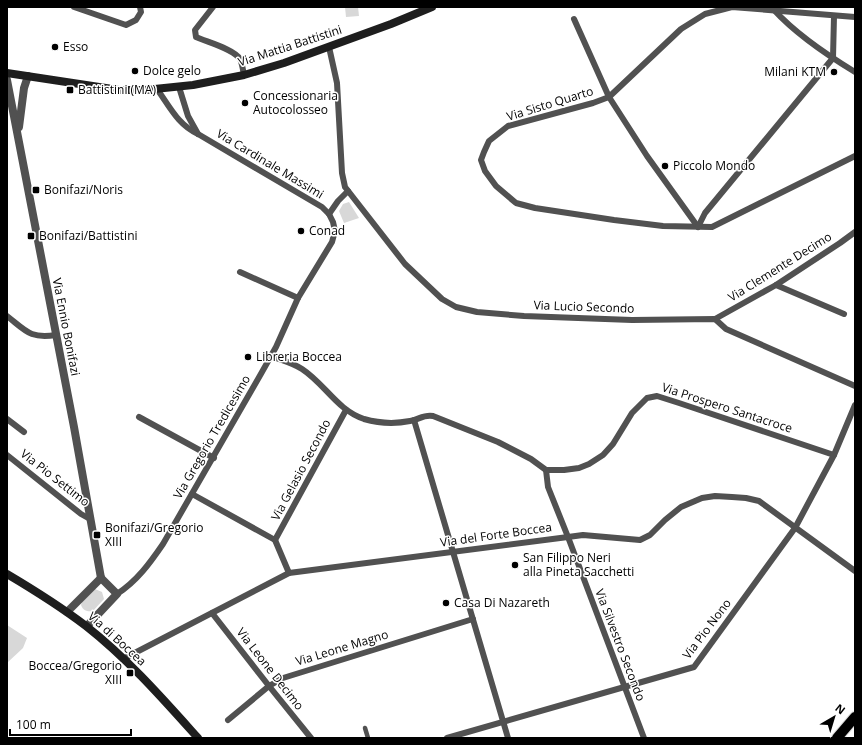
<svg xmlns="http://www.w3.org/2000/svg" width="862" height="745" viewBox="0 0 862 745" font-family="'Open Sans',sans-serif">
<rect width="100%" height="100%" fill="#fff"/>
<g fill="#d8d8d8">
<polygon points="345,7 358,7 359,16 346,17"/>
<polygon points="349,202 359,218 344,223 339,211 343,204"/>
<path d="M 95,589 L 102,592 L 104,599 L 93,611 C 88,612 83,611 81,605 L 82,602 Z"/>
<polygon points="7,625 27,638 23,648 7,663"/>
</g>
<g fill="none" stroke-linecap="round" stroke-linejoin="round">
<defs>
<polyline id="primary" points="837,738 855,717"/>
</defs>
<use href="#primary" stroke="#dbdbdb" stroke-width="12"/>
<polyline stroke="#515151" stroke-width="4.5" points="365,728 368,738"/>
<g stroke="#515151" stroke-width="6">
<polyline points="74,7 126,25 136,20 141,12 140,7"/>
<path d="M 213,7 L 195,30 L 196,37 C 207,42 234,49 240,59 C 242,63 243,70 244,75"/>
<path d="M 774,10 C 796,34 827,55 855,72"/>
<polyline points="855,17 732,7 705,14 681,29 609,97 593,103 508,126 489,141 484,152 481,160 485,171 496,186 516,203 535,208 614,220 663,226 712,227 855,156"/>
<polyline points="574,19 609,97 647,156 698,227"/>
<polyline points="329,47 337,83 342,173 345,187 405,264 442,299 456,307 477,312 524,316 632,320 715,319 726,329 855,386"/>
<polyline points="833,58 834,16"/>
<polyline points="179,87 188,116 198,134"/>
<polyline points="329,214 338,201 348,191"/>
<polyline points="698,227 705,213 833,58"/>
<polyline points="240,272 298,298"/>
<polyline points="776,285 844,314"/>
<path d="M 7,316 C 26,331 30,339 56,335"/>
<polyline points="715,319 776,285 840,243 855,232"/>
<path d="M 271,356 C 281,360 293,363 302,369 C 325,384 337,410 364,419 C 378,423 395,424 410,421 C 418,420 424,414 433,416 L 498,442 L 531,459 L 546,470 L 564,470 L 579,468 L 589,464 L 603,455 L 613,444 L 632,413 L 647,398 L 657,396 L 679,403 L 834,455"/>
<polyline points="139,417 214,458"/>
<polyline points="7,419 24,432"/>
<polyline points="414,420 508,738"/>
<polyline points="7,455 81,514 90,519"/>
<polyline points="546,470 548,487 568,537 644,738"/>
<polyline points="192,494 275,540 289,573"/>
<polyline points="275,540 346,410"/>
<path d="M 117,594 C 137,581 150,563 163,544 L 262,372 L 276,347 L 298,298 L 332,242 L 335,231 L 333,222 L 329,214 L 322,207 L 198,134 C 178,125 170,107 157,89"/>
<polyline points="212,613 269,686 311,738"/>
<polyline points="123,659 289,573 568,537 583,535 640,540 650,535 665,520 681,507 702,498 715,496 732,497 746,498 759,501 855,571"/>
<polyline points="228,720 269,686 283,678 473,619"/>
<polyline points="447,738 694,667 795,528 834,455 855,405"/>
</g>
<g stroke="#515151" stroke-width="8">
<polyline points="7,80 74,427 101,578"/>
<polyline points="19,127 24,88 28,76"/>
<polyline points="67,612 101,578"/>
<polyline points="87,626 117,594 101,578"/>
</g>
<g stroke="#1e1e1e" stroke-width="8">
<polyline points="7,73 119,90 145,90 193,85 244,75 284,63 391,24 432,7"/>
<path d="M 7,574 C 34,590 61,607 86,626 C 128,659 163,699 198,738"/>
</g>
<use href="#primary" stroke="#000" stroke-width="10"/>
</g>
<g fill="#000" stroke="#fff" stroke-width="1.5">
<circle cx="55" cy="47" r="4"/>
<circle cx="135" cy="71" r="4"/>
<circle cx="834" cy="72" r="4"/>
<rect x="66" y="86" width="8" height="8" rx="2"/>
<circle cx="245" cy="103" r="4"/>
<circle cx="665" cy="166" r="4"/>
<rect x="32" y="186" width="8" height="8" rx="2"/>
<circle cx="301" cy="231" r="4"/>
<rect x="27" y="232" width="8" height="8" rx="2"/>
<circle cx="248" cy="357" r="4"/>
<rect x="93" y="531" width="8" height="8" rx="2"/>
<circle cx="515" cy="565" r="4"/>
<circle cx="446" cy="603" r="4"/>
<rect x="126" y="669" width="8" height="8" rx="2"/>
</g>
<g text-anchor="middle" stroke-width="3" stroke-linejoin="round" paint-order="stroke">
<g font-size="12" fill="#000" stroke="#fff">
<text transform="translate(290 46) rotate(-18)" y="4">Via Mattia Battistini</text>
<text transform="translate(550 104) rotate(-17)" y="4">Via Sisto Quarto</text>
<text transform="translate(270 164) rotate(31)" y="4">Via Cardinale Massimi</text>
<text transform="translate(780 267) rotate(-32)" y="4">Via Clemente Decimo</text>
<text transform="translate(584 307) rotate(2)" y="4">Via Lucio Secondo</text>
<text transform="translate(66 327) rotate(79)" y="4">Via Ennio Bonifazi</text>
<text transform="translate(727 408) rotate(18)" y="4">Via Prospero Santacroce</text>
<text transform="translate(212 437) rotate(-60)" y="4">Via Gregorio Tredicesimo</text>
<text transform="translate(301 470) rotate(-62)" y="4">Via Gelasio Secondo</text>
<text transform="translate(55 478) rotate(38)" y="4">Via Pio Settimo</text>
<text transform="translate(496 535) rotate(-8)" y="4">Via del Forte Boccea</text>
<text transform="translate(707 629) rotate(-53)" y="4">Via Pio Nono</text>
<text transform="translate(117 639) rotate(42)" y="4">Via di Boccea</text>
<text transform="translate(620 645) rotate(69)" y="4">Via Silvestro Secondo</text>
<text transform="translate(342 648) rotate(-17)" y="4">Via Leone Magno</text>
<text transform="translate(270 669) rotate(52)" y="4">Via Leone Decimo</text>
</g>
<g font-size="12" fill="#000" stroke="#fff" text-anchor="start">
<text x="63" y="51">Esso</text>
<text x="143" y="75">Dolce gelo</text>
<text x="826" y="76" text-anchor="end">Milani KTM</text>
<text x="78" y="94">Battistini (MA)</text>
<text x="253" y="100">Concessionaria<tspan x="253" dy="14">Autocolosseo</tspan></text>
<text x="673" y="170">Piccolo Mondo</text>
<text x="44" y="194">Bonifazi/Noris</text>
<text x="309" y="235">Conad</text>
<text x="39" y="240">Bonifazi/Battistini</text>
<text x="256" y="361">Libreria Boccea</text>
<text x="105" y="532">Bonifazi/Gregorio<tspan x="105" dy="14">XIII</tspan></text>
<text x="523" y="562">San Filippo Neri<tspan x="523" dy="14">alla Pineta Sacchetti</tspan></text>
<text x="454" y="607">Casa Di Nazareth</text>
<text x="122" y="670" text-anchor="end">Boccea/Gregorio<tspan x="122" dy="14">XIII</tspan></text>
</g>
</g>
<rect width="862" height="745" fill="none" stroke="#000000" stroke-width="16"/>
<g transform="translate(834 717) rotate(38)" stroke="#ffffff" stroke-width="3" paint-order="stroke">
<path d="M0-3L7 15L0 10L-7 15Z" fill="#000000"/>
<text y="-6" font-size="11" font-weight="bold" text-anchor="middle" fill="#000000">N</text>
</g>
<path d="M10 729v6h121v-6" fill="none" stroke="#000000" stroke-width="2"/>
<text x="16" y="729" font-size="12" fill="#000000" stroke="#ffffff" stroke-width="3" paint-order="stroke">100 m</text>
</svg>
